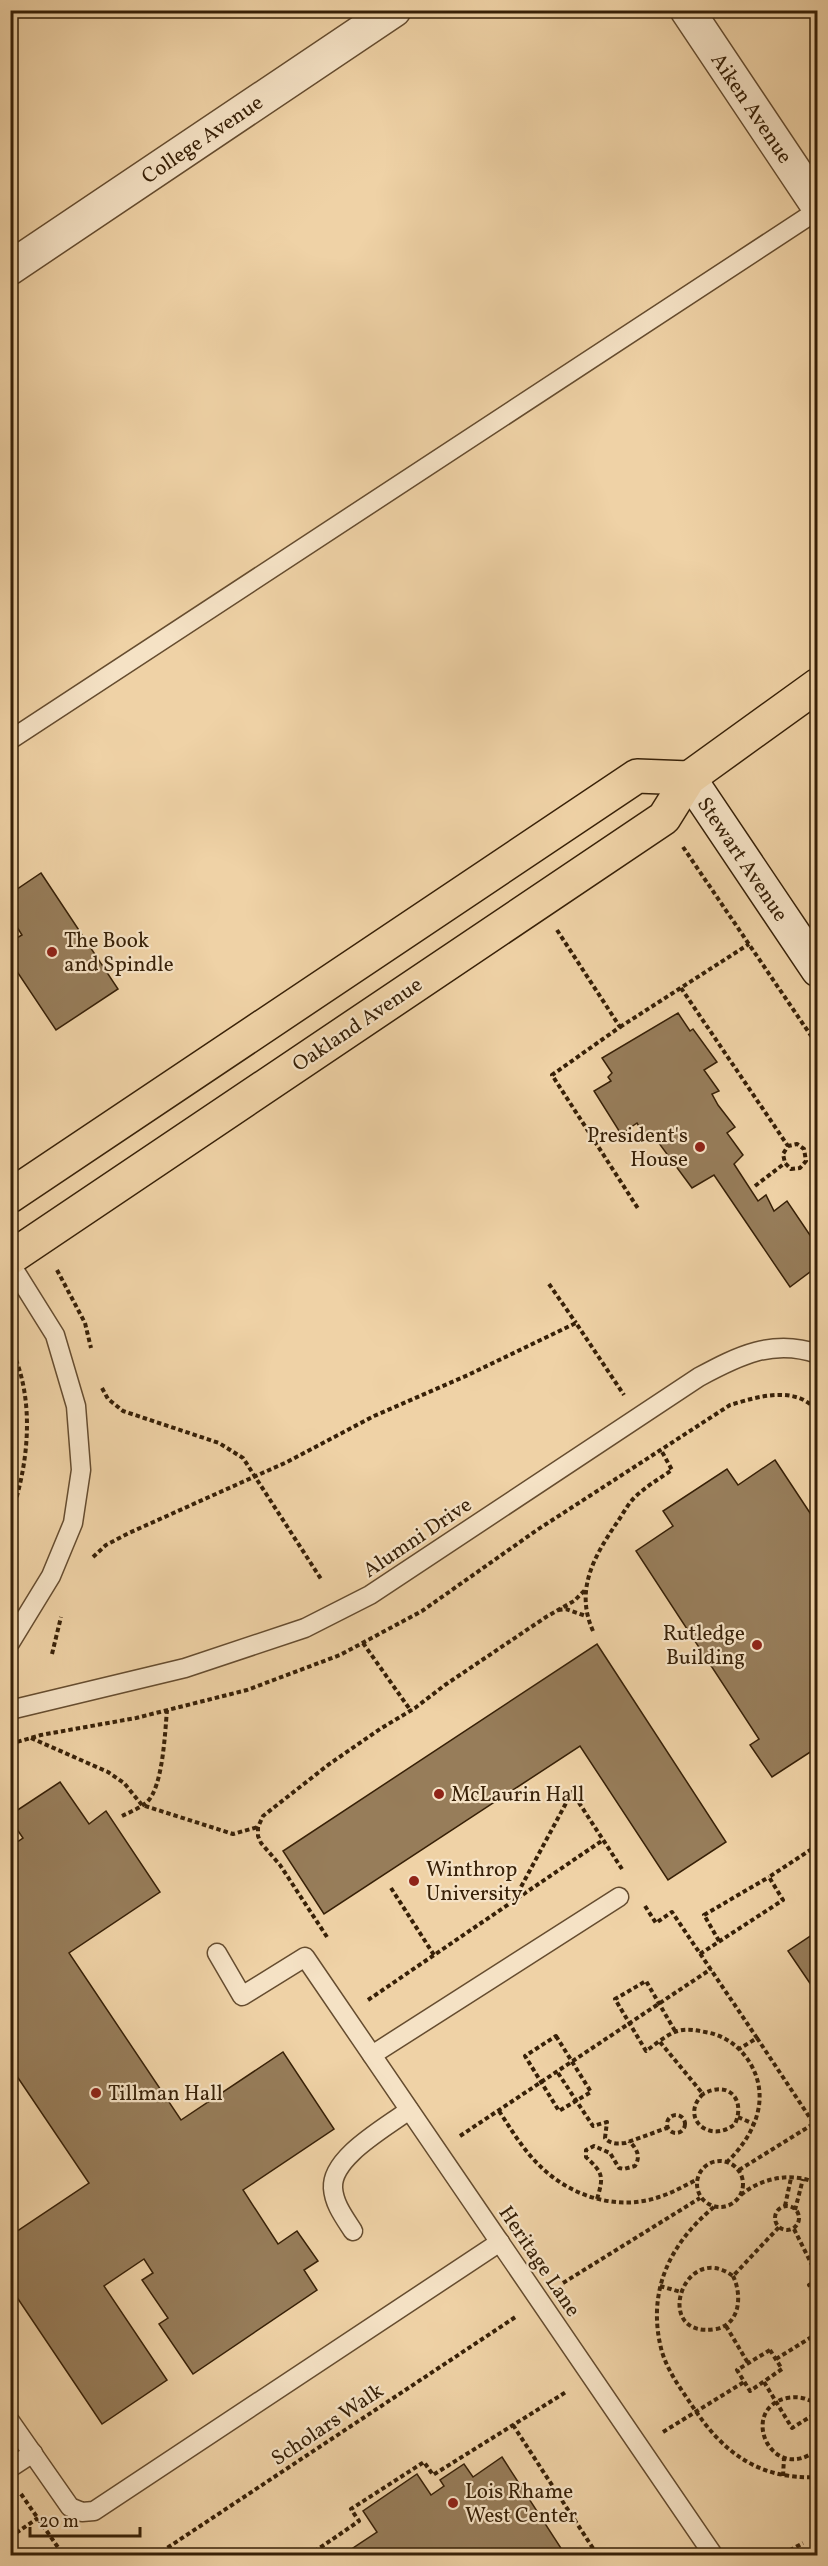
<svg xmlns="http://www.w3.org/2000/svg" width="828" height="2566" viewBox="0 0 828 2566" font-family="Vollkorn,serif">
<rect width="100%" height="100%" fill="#efd2a6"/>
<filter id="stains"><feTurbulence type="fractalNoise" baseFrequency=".00333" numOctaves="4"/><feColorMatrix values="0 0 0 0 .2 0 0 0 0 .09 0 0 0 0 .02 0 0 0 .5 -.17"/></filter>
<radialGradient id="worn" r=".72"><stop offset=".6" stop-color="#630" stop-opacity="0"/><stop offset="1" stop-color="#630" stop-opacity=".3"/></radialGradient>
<g fill="#977d5a" stroke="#372007" stroke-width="1.5">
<polygon points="41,873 118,989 56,1030 10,961 10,955 13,953 10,950 10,942 22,935 10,916 10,894"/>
<polygon points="678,1013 690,1031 693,1029 717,1062 704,1070 719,1091 712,1094 718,1105 735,1127 727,1133 743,1155 734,1164 758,1201 766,1195 774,1211 787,1201 818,1247 818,1266 790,1287 714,1175 692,1188 653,1135 647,1140 637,1123 621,1134 594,1091 611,1081 608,1077 612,1073 602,1058"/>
<polygon points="775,1460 818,1525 818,1747 772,1777 750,1745 759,1739 636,1551 673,1526 663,1511 727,1469 738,1485"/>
<polygon points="597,1644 726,1842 668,1880 580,1746 324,1914 283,1851"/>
<polygon points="60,1782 89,1824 106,1811 160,1892 69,1953 181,2120 283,2052 334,2129 243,2190 278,2244 297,2231 318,2261 304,2270 317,2290 193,2374 159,2324 168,2318 142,2280 153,2273 144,2259 104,2286 167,2380 102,2424 10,2287 10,2236 89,2183 10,2066 10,1847 23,1838 10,1819 10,1815"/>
<polygon points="818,1931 818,1995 788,1951"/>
<polygon points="502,2457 566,2556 341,2556 377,2532 363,2511 417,2474 431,2495 444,2486 440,2480 464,2464 473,2477"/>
</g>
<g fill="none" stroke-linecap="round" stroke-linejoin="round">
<defs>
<g id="lane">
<polyline points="10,740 818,210"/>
<polyline points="10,1263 55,1335 76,1406 81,1470 73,1523 51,1576 10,1643"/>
<path d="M 10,1710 L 185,1668 L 305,1628 L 370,1595 L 699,1377 C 738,1356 773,1338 818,1354"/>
<polyline points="217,1953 242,1996 305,1957 714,2556"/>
<polyline points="372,2055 619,1897"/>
<path d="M 353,2231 C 344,2217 334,2204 333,2188 C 331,2157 387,2127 409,2110"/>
<polyline points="10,2421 70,2507 82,2512 94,2511 500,2242"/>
<polyline points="10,2468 33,2453"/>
</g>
<g id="street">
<polyline points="687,10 818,206"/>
<polyline points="10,268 394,10"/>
</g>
<polyline id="secondary" points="689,778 818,970"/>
<g id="primary">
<polyline points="10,1196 637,776 689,778"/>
<polyline points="10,1258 664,818 689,778 818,685"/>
</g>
</defs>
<use href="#lane" stroke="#654c2f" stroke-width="21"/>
<use href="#street" stroke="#654c2f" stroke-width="36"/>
<use href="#secondary" stroke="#372007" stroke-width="36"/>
<use href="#primary" stroke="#372007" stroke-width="36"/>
<g stroke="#372007" stroke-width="4" stroke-dasharray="4.5 3" stroke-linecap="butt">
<polyline points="683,847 818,1046"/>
<polyline points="557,930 620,1027 552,1075 639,1210"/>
<polyline points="681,988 788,1146 783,1154 785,1163 791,1169 800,1168 806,1161 804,1149 797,1144 788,1146"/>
<polyline points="620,1027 749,944"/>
<polyline points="755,1186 785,1163"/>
<polyline points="57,1270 85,1323 91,1348"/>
<polyline points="549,1284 576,1323"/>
<path d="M 10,1346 C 36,1398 29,1465 10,1518"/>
<polyline points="102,1388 108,1399 123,1411 219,1443 243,1458 321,1579"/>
<polyline points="93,1557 106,1545 129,1533 287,1462 374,1416 468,1375 576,1323 624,1395"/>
<polyline points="558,1610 566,1609 586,1616"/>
<path d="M 593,1631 C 575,1591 593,1558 616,1524 C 622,1516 627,1505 634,1498 C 645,1487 659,1479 672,1470 L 661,1450"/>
<polyline points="363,1643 411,1711"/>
<polyline points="52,1654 61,1617"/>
<polyline points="31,1738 108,1772 124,1783 142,1805 233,1834 258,1827"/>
<path d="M 10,1744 L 41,1735 L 136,1718 L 247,1690 L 340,1655 L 422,1611 L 537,1530 L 730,1405 C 750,1399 775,1391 796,1397 C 804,1399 811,1405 818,1409"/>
<path d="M 122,1816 C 130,1812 140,1808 147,1802 C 163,1787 165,1732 167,1710"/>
<polyline points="391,1888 434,1955"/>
<polyline points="514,1900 572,1792 622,1869"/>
<polyline points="645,1906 656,1923 672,1912 757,2038 739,2049"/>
<polyline points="327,1937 280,1865 261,1843 258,1836 258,1827 263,1816 328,1765 380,1729 415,1708 445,1685 546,1617 574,1601 585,1590"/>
<polyline points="719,1941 704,1915 769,1877"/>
<polyline points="700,1954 783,1900 769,1877 818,1845"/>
<polyline points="368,2000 603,1840"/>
<path d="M 675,2031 L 646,1981 L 615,1999 L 646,2051 C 656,2044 667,2034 678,2031 C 689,2028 699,2031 710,2033 C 727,2037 741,2048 750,2063 C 771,2098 755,2135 727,2162"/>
<polygon points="556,2036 591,2092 559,2111 525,2056"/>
<polyline points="757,2038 818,2130"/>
<path d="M 660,2042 L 703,2094 C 679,2117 709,2145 735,2124 C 746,2099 728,2080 703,2094"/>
<path d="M 558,2073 L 593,2126 L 607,2122 L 605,2138 C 610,2144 617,2144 625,2143 L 667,2128"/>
<path d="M 499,2111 C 511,2129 522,2148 537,2163 C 567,2195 616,2212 659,2197 C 672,2193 684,2186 696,2180"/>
<circle cx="676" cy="2124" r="9"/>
<polyline points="738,2117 754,2124"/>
<polyline points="460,2136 711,1969"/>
<circle cx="720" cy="2184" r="23"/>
<polyline points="739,2170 818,2121"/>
<path d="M 741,2195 C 761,2178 793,2171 818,2184"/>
<path d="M 597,2199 C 604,2176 603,2173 586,2157 L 586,2150 L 594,2146 L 610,2153 L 619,2168 L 624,2169 L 635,2166 C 641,2156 637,2149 629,2141"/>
<circle cx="787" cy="2218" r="12"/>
<polyline points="785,2206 791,2178"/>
<path d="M 714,2207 C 669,2244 646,2293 662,2352 C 668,2371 680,2388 691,2404 C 722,2452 758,2480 818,2477"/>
<polyline points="795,2210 803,2179"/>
<polyline points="794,2229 818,2277"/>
<path d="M 733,2276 C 742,2294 741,2324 716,2329 C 651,2340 683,2239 733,2276 L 779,2227"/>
<polyline points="818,2280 809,2285 818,2299"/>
<polyline points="563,2283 700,2198"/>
<polyline points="660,2286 681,2292"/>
<polyline points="726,2326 748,2363"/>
<polygon points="770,2350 782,2369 750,2391 737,2370"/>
<polyline points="776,2359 818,2333"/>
<polyline points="764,2382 792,2428 818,2412"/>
<path d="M 818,2406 C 809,2398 799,2396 787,2398 C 737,2409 772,2487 818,2449"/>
<polyline points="513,2425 598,2556"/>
<polyline points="663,2432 744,2382"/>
<polyline points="783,2476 784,2458"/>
<polyline points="21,2494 64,2556"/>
<polyline points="10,2537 38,2518"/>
<polyline points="155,2556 517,2316"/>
<polyline points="308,2556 359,2521 351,2509 424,2462 433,2475 566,2392"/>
<polyline points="789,2556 787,2552 803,2543"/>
</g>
<use href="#lane" stroke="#f5e2c5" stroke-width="18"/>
<use href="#street" stroke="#f5e2c5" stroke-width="33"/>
<use href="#secondary" stroke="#f5e2c5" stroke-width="33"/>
<use href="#primary" stroke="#efd2a6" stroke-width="33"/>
</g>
<g fill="#8f2418" stroke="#f5e2c5" stroke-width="2">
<circle cx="52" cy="952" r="6"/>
<circle cx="700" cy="1147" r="6"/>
<circle cx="757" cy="1645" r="6"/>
<circle cx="439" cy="1794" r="6"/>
<circle cx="414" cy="1881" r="6"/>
<circle cx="96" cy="2093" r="6"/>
<circle cx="453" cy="2503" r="6"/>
</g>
<g text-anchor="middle" stroke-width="4.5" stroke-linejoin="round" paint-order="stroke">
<g font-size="21" fill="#372007" stroke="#f5e2c5">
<text transform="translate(752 108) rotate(56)" y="7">Aiken Avenue</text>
<text transform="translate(202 139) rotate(-34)" y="7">College Avenue</text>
<text transform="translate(743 859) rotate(56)" y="7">Stewart Avenue</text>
<text transform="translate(357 1024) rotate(-34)" y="7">Oakland Avenue</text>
<text transform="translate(417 1537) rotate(-34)" y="7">Alumni Drive</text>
<text transform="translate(540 2261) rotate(56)" y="7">Heritage Lane</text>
<text transform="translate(327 2424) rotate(-34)" y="7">Scholars Walk</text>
</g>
<g font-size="21" fill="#372007" stroke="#f5e2c5" text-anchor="start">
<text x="64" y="947">The Book<tspan x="64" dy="24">and Spindle</tspan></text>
<text x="688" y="1142" text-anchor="end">President's<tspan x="688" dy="24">House</tspan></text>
<text x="745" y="1640" text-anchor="end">Rutledge<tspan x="745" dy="24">Building</tspan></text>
<text x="451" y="1801">McLaurin Hall</text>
<text x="426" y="1876">Winthrop<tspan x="426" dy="24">University</tspan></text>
<text x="108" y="2100">Tillman Hall</text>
<text x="465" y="2498">Lois Rhame<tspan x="465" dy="24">West Center</tspan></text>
</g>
</g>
<rect width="828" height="2566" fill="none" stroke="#efd2a6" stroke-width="36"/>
<rect x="12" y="12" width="804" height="2542" fill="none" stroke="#372007" stroke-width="3"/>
<rect x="18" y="18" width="792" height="2530" fill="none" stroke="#372007" stroke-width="1.5"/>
<path d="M30 2527v9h110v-9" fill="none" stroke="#372007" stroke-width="3"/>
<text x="39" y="2527" font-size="18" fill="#372007" stroke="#f5e2c5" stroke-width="4.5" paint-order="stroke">20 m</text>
<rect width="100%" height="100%" filter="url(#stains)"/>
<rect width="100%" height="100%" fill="url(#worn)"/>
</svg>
